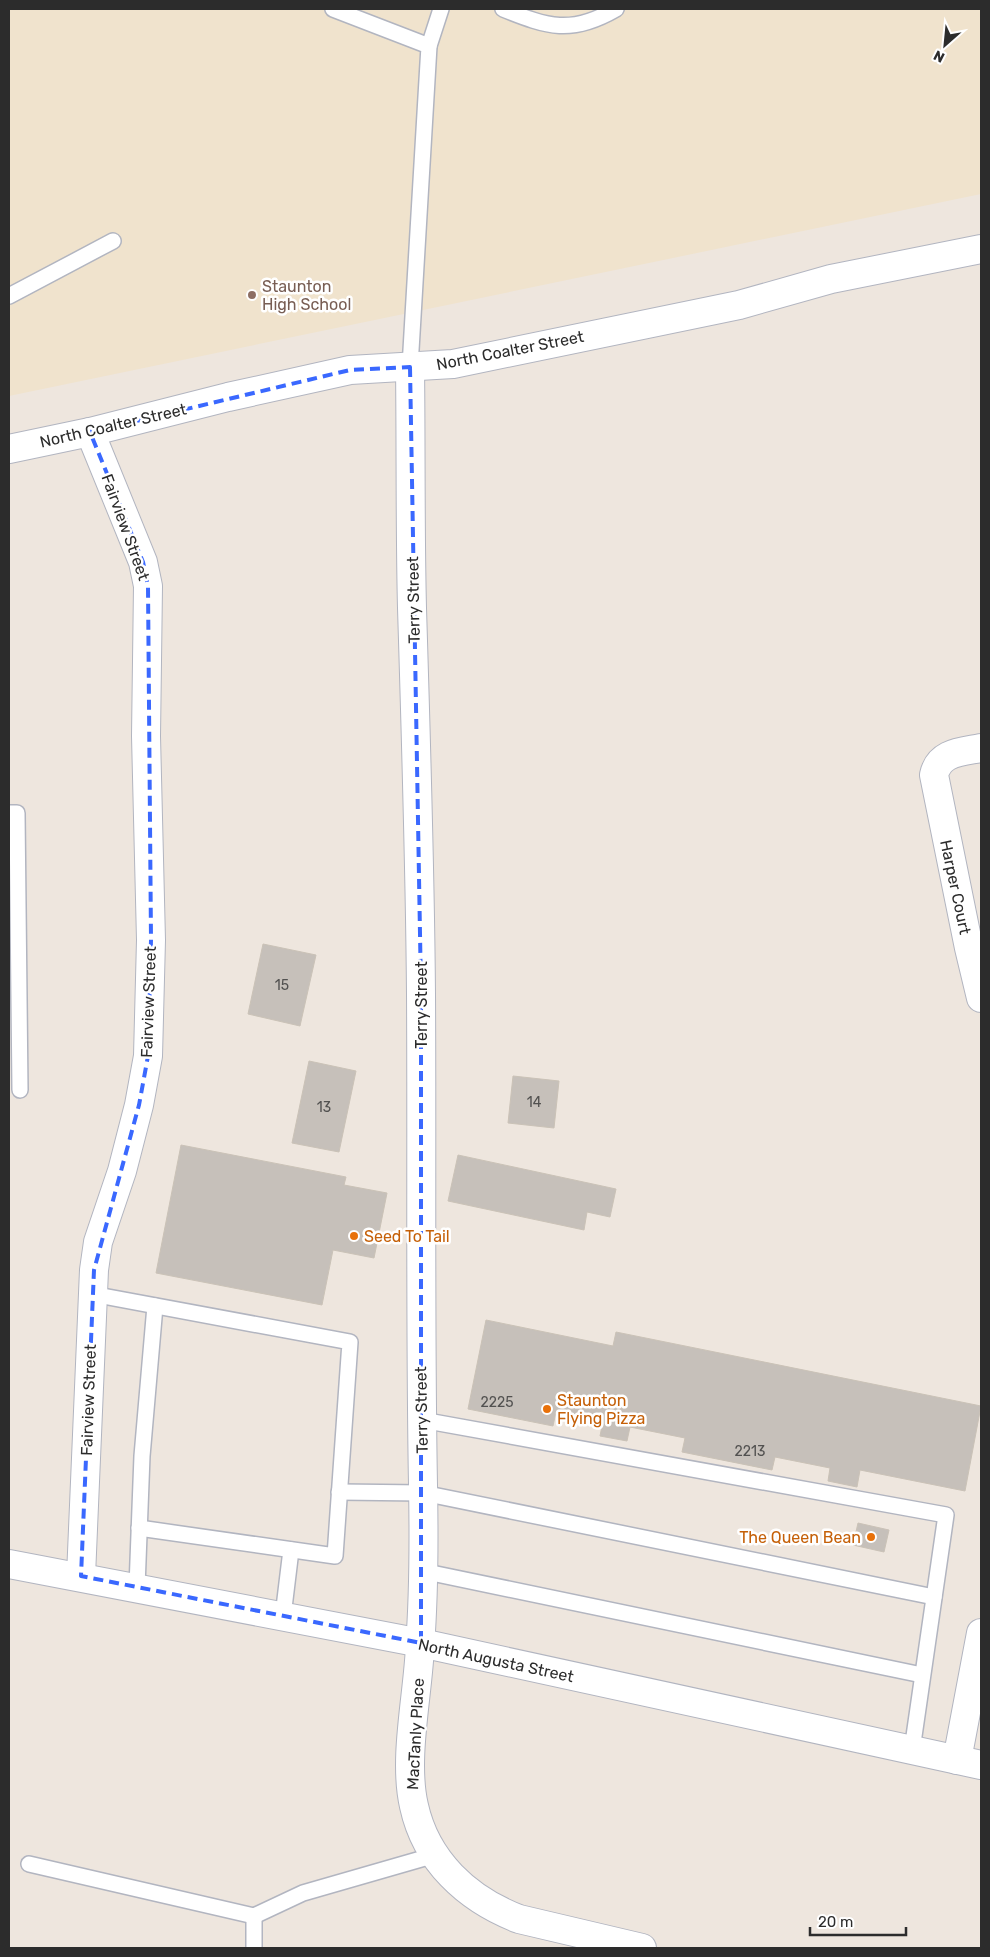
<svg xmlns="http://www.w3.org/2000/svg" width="990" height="1957" viewBox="0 0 990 1957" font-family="Rubik,sans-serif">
<rect width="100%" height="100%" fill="#eee6de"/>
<polygon fill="#f0e3cd" points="9,9 981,9 981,194 9,396"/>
<g fill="#c6c0ba" stroke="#cac2b7">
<polygon points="263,944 316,955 300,1026 248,1014"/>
<polygon points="309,1061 356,1071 339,1152 292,1143"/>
<polygon points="513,1076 559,1081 554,1128 508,1123"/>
<polygon points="181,1145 346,1177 344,1185 387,1193 374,1258 333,1250 322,1305 156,1273"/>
<polygon points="458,1155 616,1189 610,1217 587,1212 584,1230 448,1201"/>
<polygon points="486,1320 613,1346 616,1332 981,1406 965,1491 860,1470 857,1487 828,1481 830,1468 775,1457 772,1470 682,1452 685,1438 630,1427 627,1441 600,1436 603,1421 556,1412 553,1426 468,1409"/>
<polygon points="858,1523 889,1530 884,1552 853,1545"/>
</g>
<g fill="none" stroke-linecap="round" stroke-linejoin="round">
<defs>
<g id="service">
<polyline points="333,9 429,46 410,367"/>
<path d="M 503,9 C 548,27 571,35 616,9"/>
<polyline points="429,46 441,9"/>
<polyline points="9,296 113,241"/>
<polyline points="9,813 17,813 20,1090"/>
<polyline points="92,1294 350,1342 335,1556 139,1528"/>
<polyline points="422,1420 946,1515 912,1750"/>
<polyline points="339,1492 423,1493 934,1597"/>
<polyline points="422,1571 922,1675"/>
<polyline points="137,1587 142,1456 155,1306"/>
<polyline points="283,1616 291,1550"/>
<polyline points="29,1864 254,1916 303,1893 435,1855"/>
<polyline points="254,1916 254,1948"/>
</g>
<g id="minor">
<path d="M 410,367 C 411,447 410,528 412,608 C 416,737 420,866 421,994 C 422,1158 420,1321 423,1485 C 424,1538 424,1593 420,1646 C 418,1695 403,1759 414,1806 C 426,1861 467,1899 519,1919 L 642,1948"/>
<path d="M 981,748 C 961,752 939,752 934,775 L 969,948 L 981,998"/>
<polyline points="81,1576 94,1270 98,1242 122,1171 139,1105 148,1056 151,940 146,736 148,586 143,562 90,432"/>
<polyline points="957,1760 981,1633"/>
</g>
<polyline id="tertiary" points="9,449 90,432 228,397 350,370 453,364 739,305 831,279 981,249"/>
<polyline id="secondary" points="9,1564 421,1643 981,1765"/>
</defs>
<use href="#service" stroke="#b2b5c0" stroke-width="18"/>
<use href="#minor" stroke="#b2b5c0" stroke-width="30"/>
<use href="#tertiary" stroke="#b2b5c0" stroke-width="30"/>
<use href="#secondary" stroke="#b2b5c0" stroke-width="30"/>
<use href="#service" stroke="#fff" stroke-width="15"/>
<use href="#minor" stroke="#fff" stroke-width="28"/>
<use href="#tertiary" stroke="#fff" stroke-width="28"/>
<use href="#secondary" stroke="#fff" stroke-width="28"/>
</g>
<path fill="none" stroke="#3a68ff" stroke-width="4" stroke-dasharray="10 6" stroke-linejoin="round" d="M 410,367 L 421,990 L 421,1643 L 81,1576 L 94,1270 L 139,1105 L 148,1056 L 151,940 L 148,586 L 143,562 L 90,432 L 350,370 Z"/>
<circle fill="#8d6e63" stroke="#fff" stroke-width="2" cx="252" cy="295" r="5"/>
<g fill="#e8710a" stroke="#fff" stroke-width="2">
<circle cx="354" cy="1236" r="5"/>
<circle cx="547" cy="1409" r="5"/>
<circle cx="871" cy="1537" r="5"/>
</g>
<g text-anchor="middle" stroke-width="5" stroke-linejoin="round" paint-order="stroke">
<g font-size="14" fill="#525150">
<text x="282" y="990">15</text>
<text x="534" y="1107">14</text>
<text x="324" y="1112">13</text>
<text x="497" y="1407">2225</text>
<text x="750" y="1456">2213</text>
</g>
<g font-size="16" fill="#785e54" stroke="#fff" text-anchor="start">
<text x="262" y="292">Staunton<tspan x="262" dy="18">High School</tspan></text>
</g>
<g font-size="16" fill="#2c2c2c" stroke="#fff">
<text transform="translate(510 350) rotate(-11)" y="6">North Coalter Street</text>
<text transform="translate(113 425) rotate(-13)" y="6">North Coalter Street</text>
<text transform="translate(126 527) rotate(70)" y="6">Fairview Street</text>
<text transform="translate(413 600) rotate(-91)" y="6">Terry Street</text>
<text transform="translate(956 887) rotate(78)" y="6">Harper Court</text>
<text transform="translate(148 1002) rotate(-88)" y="6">Fairview Street</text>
<text transform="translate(421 1005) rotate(-90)" y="6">Terry Street</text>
<text transform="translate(88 1400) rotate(-88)" y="6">Fairview Street</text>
<text transform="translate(421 1410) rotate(-91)" y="6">Terry Street</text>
<text transform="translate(496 1660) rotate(12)" y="6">North Augusta Street</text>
<text transform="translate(415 1734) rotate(-87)" y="6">MacTanly Place</text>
</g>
<g font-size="16" fill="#c56008" stroke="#fff" text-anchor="start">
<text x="364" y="1242">Seed To Tail</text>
<text x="557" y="1406">Staunton<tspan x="557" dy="18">Flying Pizza</tspan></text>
<text x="861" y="1543" text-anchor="end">The Queen Bean</text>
</g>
</g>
<rect width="990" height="1957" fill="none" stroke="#2c2c2c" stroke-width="20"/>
<g transform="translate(945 45) rotate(207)" stroke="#ffffff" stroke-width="4" paint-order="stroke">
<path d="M0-4L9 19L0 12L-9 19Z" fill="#2c2c2c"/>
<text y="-8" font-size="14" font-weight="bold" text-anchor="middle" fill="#2c2c2c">N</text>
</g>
<path d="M810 1927v8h96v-8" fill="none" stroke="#2c2c2c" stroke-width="2.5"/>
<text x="818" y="1927" font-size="15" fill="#2c2c2c" stroke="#ffffff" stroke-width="4" paint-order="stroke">20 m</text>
</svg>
